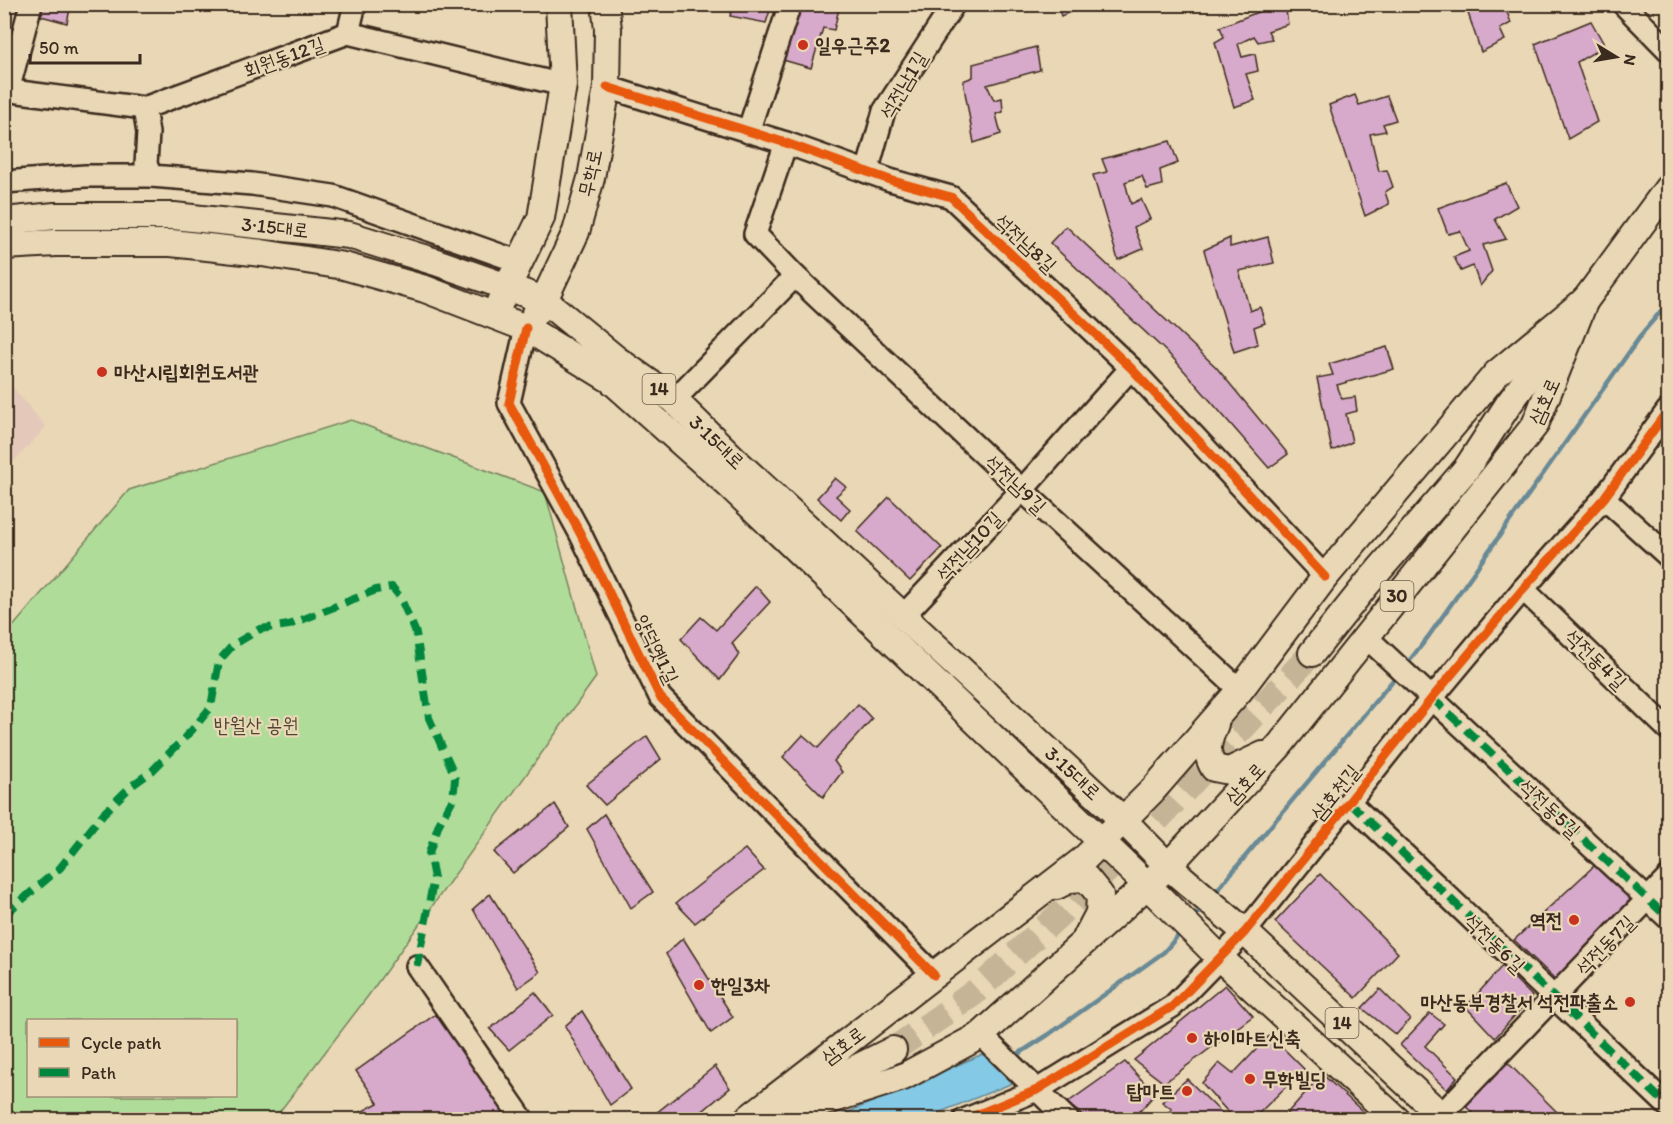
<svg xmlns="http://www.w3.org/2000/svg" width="1673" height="1124" viewBox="0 0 1673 1124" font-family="Itim,'Poor Story',sans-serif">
<rect width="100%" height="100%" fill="#e9d7b5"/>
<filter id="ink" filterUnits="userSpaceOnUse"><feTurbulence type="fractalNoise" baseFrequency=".0167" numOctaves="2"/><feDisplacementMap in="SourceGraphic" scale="12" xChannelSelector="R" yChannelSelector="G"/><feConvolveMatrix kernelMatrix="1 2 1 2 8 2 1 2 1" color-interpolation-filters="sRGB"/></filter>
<g filter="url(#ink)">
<polygon fill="#e4c9bb" points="4,377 46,427 5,471 4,471"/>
<path fill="#b0dc9a" stroke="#76835c" stroke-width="1.5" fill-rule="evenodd" d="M 351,420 L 545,492 L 596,677 L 368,996 L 274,1119 L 5,1119 L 5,636 L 129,490 ZM 28,1020 L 236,1020 L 236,1096 L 28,1096 Z"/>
<polygon fill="#84c9e5" stroke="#678995" stroke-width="1.5" points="983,1054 1013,1083 923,1119 830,1120"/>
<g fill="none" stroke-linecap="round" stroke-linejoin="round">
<g stroke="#678995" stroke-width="4.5">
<polyline points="1406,665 1428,637 1644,331 1668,303"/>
<polyline points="1213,895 1399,673"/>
<polyline points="1192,920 1204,906"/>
<polyline points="1012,1058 1048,1035 1164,952 1182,931"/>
</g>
</g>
<g fill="#d7a9ca" stroke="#3b2a1e" stroke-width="1.5">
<polygon points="44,4 71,4 67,23 41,16"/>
<polygon points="733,4 772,4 766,23 730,16"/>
<polygon points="801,4 840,4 834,30 823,28 811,68 783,60"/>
<polygon points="1057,4 1086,4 1086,5 1061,16"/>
<polygon points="1278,4 1285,4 1288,24 1268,31 1272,39 1258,42 1254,36 1238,44 1242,57 1255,54 1258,71 1246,74 1255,100 1234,107 1215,42 1224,37 1220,27"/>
<polygon points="1465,4 1504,4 1511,23 1500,29 1505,40 1481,52"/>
<polygon points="1591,21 1605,46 1577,62 1597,122 1568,139 1535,44"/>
<polygon points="1036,47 1040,70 987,85 994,100 1002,98 1003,112 996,114 1001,134 974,143 963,81 973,77 973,64"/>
<polygon points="1355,95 1359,105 1387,96 1396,120 1383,124 1386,131 1370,134 1379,171 1387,170 1393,187 1385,192 1389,204 1365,216 1329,105"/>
<polygon points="1170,141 1178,163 1160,170 1162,185 1147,189 1142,176 1125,182 1131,204 1141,199 1150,219 1134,227 1143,249 1118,260 1093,175 1107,172 1102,159"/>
<polygon points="1506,183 1517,206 1495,219 1506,239 1483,245 1492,271 1480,286 1473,266 1461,271 1454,257 1469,251 1460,231 1448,234 1438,208"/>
<polygon points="1066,226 1216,367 1288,454 1269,468 1173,358 1050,243"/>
<polygon points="1268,237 1274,263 1239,271 1250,311 1260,307 1265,323 1254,327 1258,344 1234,352 1204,250 1230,238 1230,247"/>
<polygon points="1387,347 1394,369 1337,385 1342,399 1355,397 1357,411 1346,414 1352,442 1332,451 1317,378 1333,375 1329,364"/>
<polygon points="835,478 846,487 836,496 850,509 841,520 817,498"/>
<polygon points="889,497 942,548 910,581 857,531"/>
<polygon points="756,586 770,602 732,643 739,655 720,680 681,639 701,617 716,630"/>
<polygon points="858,704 872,719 834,761 842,772 823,797 783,757 803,735 818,748"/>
<polygon points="647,736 661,759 605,805 586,785"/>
<polygon points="555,804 569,827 513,873 494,852"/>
<polygon points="604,814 653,892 631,908 587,829"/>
<polygon points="745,849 764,870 695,923 676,903"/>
<polygon points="1595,865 1631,899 1555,979 1514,940"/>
<polygon points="1320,874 1398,953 1356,998 1275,922"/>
<polygon points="490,894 540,972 518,988 473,909"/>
<polygon points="683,938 733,1017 711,1033 666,954"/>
<polygon points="1502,966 1532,996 1495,1038 1466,1007"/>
<polygon points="1225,985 1253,1016 1164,1083 1134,1060"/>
<polygon points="1380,989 1410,1019 1396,1035 1362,1008"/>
<polygon points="535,992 553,1015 509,1050 490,1029"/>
<polygon points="443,1009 518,1120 346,1120 378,1103 356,1071"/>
<polygon points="582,1011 631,1089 610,1105 565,1026"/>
<polygon points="1430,1013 1444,1024 1425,1046 1457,1077 1447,1090 1400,1045"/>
<polygon points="1270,1035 1304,1069 1252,1120 1235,1120 1202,1083 1219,1063 1233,1074"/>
<polygon points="1504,1059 1561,1116 1558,1120 1480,1120 1461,1102"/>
<polygon points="1125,1062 1155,1094 1132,1120 1089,1120 1067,1103"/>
<polygon points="715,1066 730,1088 692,1120 659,1120 655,1114"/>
<polygon points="1322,1074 1372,1120 1281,1120"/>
<polygon points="1187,1079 1229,1120 1160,1120 1172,1109 1162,1102"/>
<polygon points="1021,1113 1029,1120 1015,1120"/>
</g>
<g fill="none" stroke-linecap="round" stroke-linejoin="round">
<polyline stroke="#c6b497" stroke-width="26" stroke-dasharray="26 13" stroke-linecap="butt" points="893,1050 974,993 1129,850 1312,653"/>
<defs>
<g id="minor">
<polyline points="1623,4 1668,50"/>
<polyline points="348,33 355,4"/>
<polyline points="607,87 786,143 890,180 951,197 1131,368 1325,577"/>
<polyline points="4,90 144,108 348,33 563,85"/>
<polyline points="8,91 31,4"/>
<polyline points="144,108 148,133 146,164 151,176 252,184 333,196 520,262"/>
<polyline points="748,132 790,4"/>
<polyline points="786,143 755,234 795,276 1022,490 1240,690"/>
<polyline points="867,172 884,111 954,4"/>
<polyline points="4,182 85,176 151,176"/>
<polyline points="526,328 509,403 580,533 660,697 934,975"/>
<polyline points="674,400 795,276"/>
<polyline points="1604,498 1668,556"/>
<polyline points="1523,589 1668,729"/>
<polyline points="903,616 1022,490 1131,368"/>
<polyline points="1365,636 1668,918"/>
<polyline points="1350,803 1668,1106"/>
<polyline points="417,966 523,1120"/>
<polyline points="981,1035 1068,1120"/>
<polyline points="964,1120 1037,1090 1173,1006 1245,932 1432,698 1523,589 1604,498 1668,410"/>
<polyline points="1436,1120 1668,878"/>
</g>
<g id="major">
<polyline points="4,221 55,216 174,216 349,235 436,262 544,300 616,359 674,400 739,464 1123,820 1168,866 1245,932 1446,1120"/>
<polyline points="4,246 56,243 171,243 262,253 344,266 425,289 526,328 611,380 729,485 1147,885 1220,958 1397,1120"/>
<polyline points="500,302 541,218 563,85 559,4"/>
<polyline points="535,313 544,300 576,232 591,178 607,87 608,29 605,4"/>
<polyline points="1312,653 1367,584 1467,468 1508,405 1668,188"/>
<path d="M 1215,724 C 1208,741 1204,752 1214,768 L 1229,771 L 1263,755"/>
<polyline points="1056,886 1070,879 1086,878 1100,895 1099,913 1087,936"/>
<polyline points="803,1095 893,1050"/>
<polyline points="746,1120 1084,859 1152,791 1240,690 1325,577 1497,373 1583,302"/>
<polyline points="768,1120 903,1077 981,1035 1168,866 1279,746 1535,425 1585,300"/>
</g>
</defs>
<use href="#minor" stroke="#3b2a1e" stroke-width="26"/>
<use href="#major" stroke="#3b2a1e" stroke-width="30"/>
<use href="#minor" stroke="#e9d7b5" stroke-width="21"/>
<use href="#major" stroke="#e9d7b5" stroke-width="26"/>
<g stroke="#00873e" stroke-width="8" stroke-dasharray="15 8" stroke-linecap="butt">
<polyline points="1432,698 1668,918"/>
<polyline points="1350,803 1668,1106"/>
<polyline points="4,915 60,868 103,814 130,787 152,771 192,730 211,707 219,661 233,645 260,629 289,625 376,590 392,587 400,597 416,633 429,718 451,767 455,779 453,799 439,824 429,853 434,878 417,966"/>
</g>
<defs>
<g id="cycleway">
<polyline points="607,87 786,143 890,180 951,197 1131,368 1325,577"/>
<polyline points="526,328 509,403 580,533 660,697 934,975"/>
<polyline points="964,1120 1037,1090 1173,1006 1245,932 1432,698 1523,589 1604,498 1668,410"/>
</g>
</defs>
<use href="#cycleway" stroke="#e9d7b5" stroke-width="13"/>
<use href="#cycleway" stroke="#e8590c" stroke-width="9"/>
</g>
</g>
<g fill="#c8321e" stroke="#e9d7b5" stroke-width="2">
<circle cx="803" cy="45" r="6"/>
<circle cx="102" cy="372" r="6"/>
<circle cx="1574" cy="920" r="6"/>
<circle cx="699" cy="985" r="6"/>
<circle cx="1630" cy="1002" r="6"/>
<circle cx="1192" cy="1038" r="6"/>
<circle cx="1250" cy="1079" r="6"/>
<circle cx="1187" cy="1091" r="6"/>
</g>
<g text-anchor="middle" stroke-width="4.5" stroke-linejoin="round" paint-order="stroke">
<g fill="#e9d7b5" stroke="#6f5e4b" stroke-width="1.5">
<rect x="642.5" y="374" width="33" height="30" rx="4.5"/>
<rect x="1380.5" y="581" width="33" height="30" rx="4.5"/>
<rect x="1325.5" y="1008" width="33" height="30" rx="4.5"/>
</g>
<g font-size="18" font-weight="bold" fill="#3b2a1e">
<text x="659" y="395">14</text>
<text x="1397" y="602">30</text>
<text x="1342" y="1029">14</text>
</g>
<g font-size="20" font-weight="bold" fill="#3b2a1e" stroke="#e9d7b5" text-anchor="start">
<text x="815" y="52">일우근주2</text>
<text x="114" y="379">마산시립회원도서관</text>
<text x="1562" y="927" text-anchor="end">역전</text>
<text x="711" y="992">한일3차</text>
<text x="1618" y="1009" text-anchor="end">마산동부경찰서 석전파출소</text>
<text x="1204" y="1045">하이마트신축</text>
<text x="1262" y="1086">무학빌딩</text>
<text x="1175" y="1098" text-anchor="end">탑마트</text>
</g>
<g font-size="20" fill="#3b2a1e" stroke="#e9d7b5">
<text transform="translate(284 57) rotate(-20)" y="7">회원동12길</text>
<text transform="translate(903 85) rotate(-60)" y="7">석전남1길</text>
<text transform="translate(590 173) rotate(-78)" y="7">무학로</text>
<text transform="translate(275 227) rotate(6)" y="7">3·15대로</text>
<text transform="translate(1026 243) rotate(43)" y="7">석전남8길</text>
<text transform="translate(1544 401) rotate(-66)" y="7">삼호로</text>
<text transform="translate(717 442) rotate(44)" y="7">3·15대로</text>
<text transform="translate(1016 484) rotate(43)" y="7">석전남9길</text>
<text transform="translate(969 546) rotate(-47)" y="7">석전남10길</text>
<text transform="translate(657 649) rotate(64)" y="7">양덕옛1길</text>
<text transform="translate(1596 659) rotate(44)" y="7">석전동4길</text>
<text transform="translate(1073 773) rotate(43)" y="7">3·15대로</text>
<text transform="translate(1245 783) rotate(-47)" y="7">삼호로</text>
<text transform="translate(1335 792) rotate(-51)" y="7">삼호천길</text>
<text transform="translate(1550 808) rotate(43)" y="7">석전동5길</text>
<text transform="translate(1495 943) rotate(44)" y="7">석전동6길</text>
<text transform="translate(1605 945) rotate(-46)" y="7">석전동7길</text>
<text transform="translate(843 1045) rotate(-37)" y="7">삼호로</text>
</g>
<g font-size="20" fill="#4d4531" stroke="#e9d7b5">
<text x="256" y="732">반월산 공원</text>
</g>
</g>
<rect width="1673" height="1124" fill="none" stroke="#e9d7b5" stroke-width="24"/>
<rect x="12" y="12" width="1649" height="1100" fill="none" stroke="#3b2a1e" stroke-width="2" filter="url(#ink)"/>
<rect x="27" y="1019" width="210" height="78" fill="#e9d7b5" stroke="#a39279" stroke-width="1.5"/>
<rect x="39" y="1038" width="30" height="9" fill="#e8590c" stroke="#a39279" stroke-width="1.5"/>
<text x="81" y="1049" font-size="18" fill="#3b2a1e">Cycle path</text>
<rect x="39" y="1068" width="30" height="9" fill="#00873e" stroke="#a39279" stroke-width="1.5"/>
<text x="81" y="1079" font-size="18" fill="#3b2a1e">Path</text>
<g transform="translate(1616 57) rotate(101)" stroke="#e9d7b5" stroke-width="4.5" paint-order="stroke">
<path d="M0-4.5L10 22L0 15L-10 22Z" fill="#3b2a1e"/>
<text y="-9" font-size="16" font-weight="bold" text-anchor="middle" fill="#3b2a1e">N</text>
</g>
<path d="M30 54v9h110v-9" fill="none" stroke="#3b2a1e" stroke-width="3"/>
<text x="39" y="54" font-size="18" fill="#3b2a1e" stroke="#e9d7b5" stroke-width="4.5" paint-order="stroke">50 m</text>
</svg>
